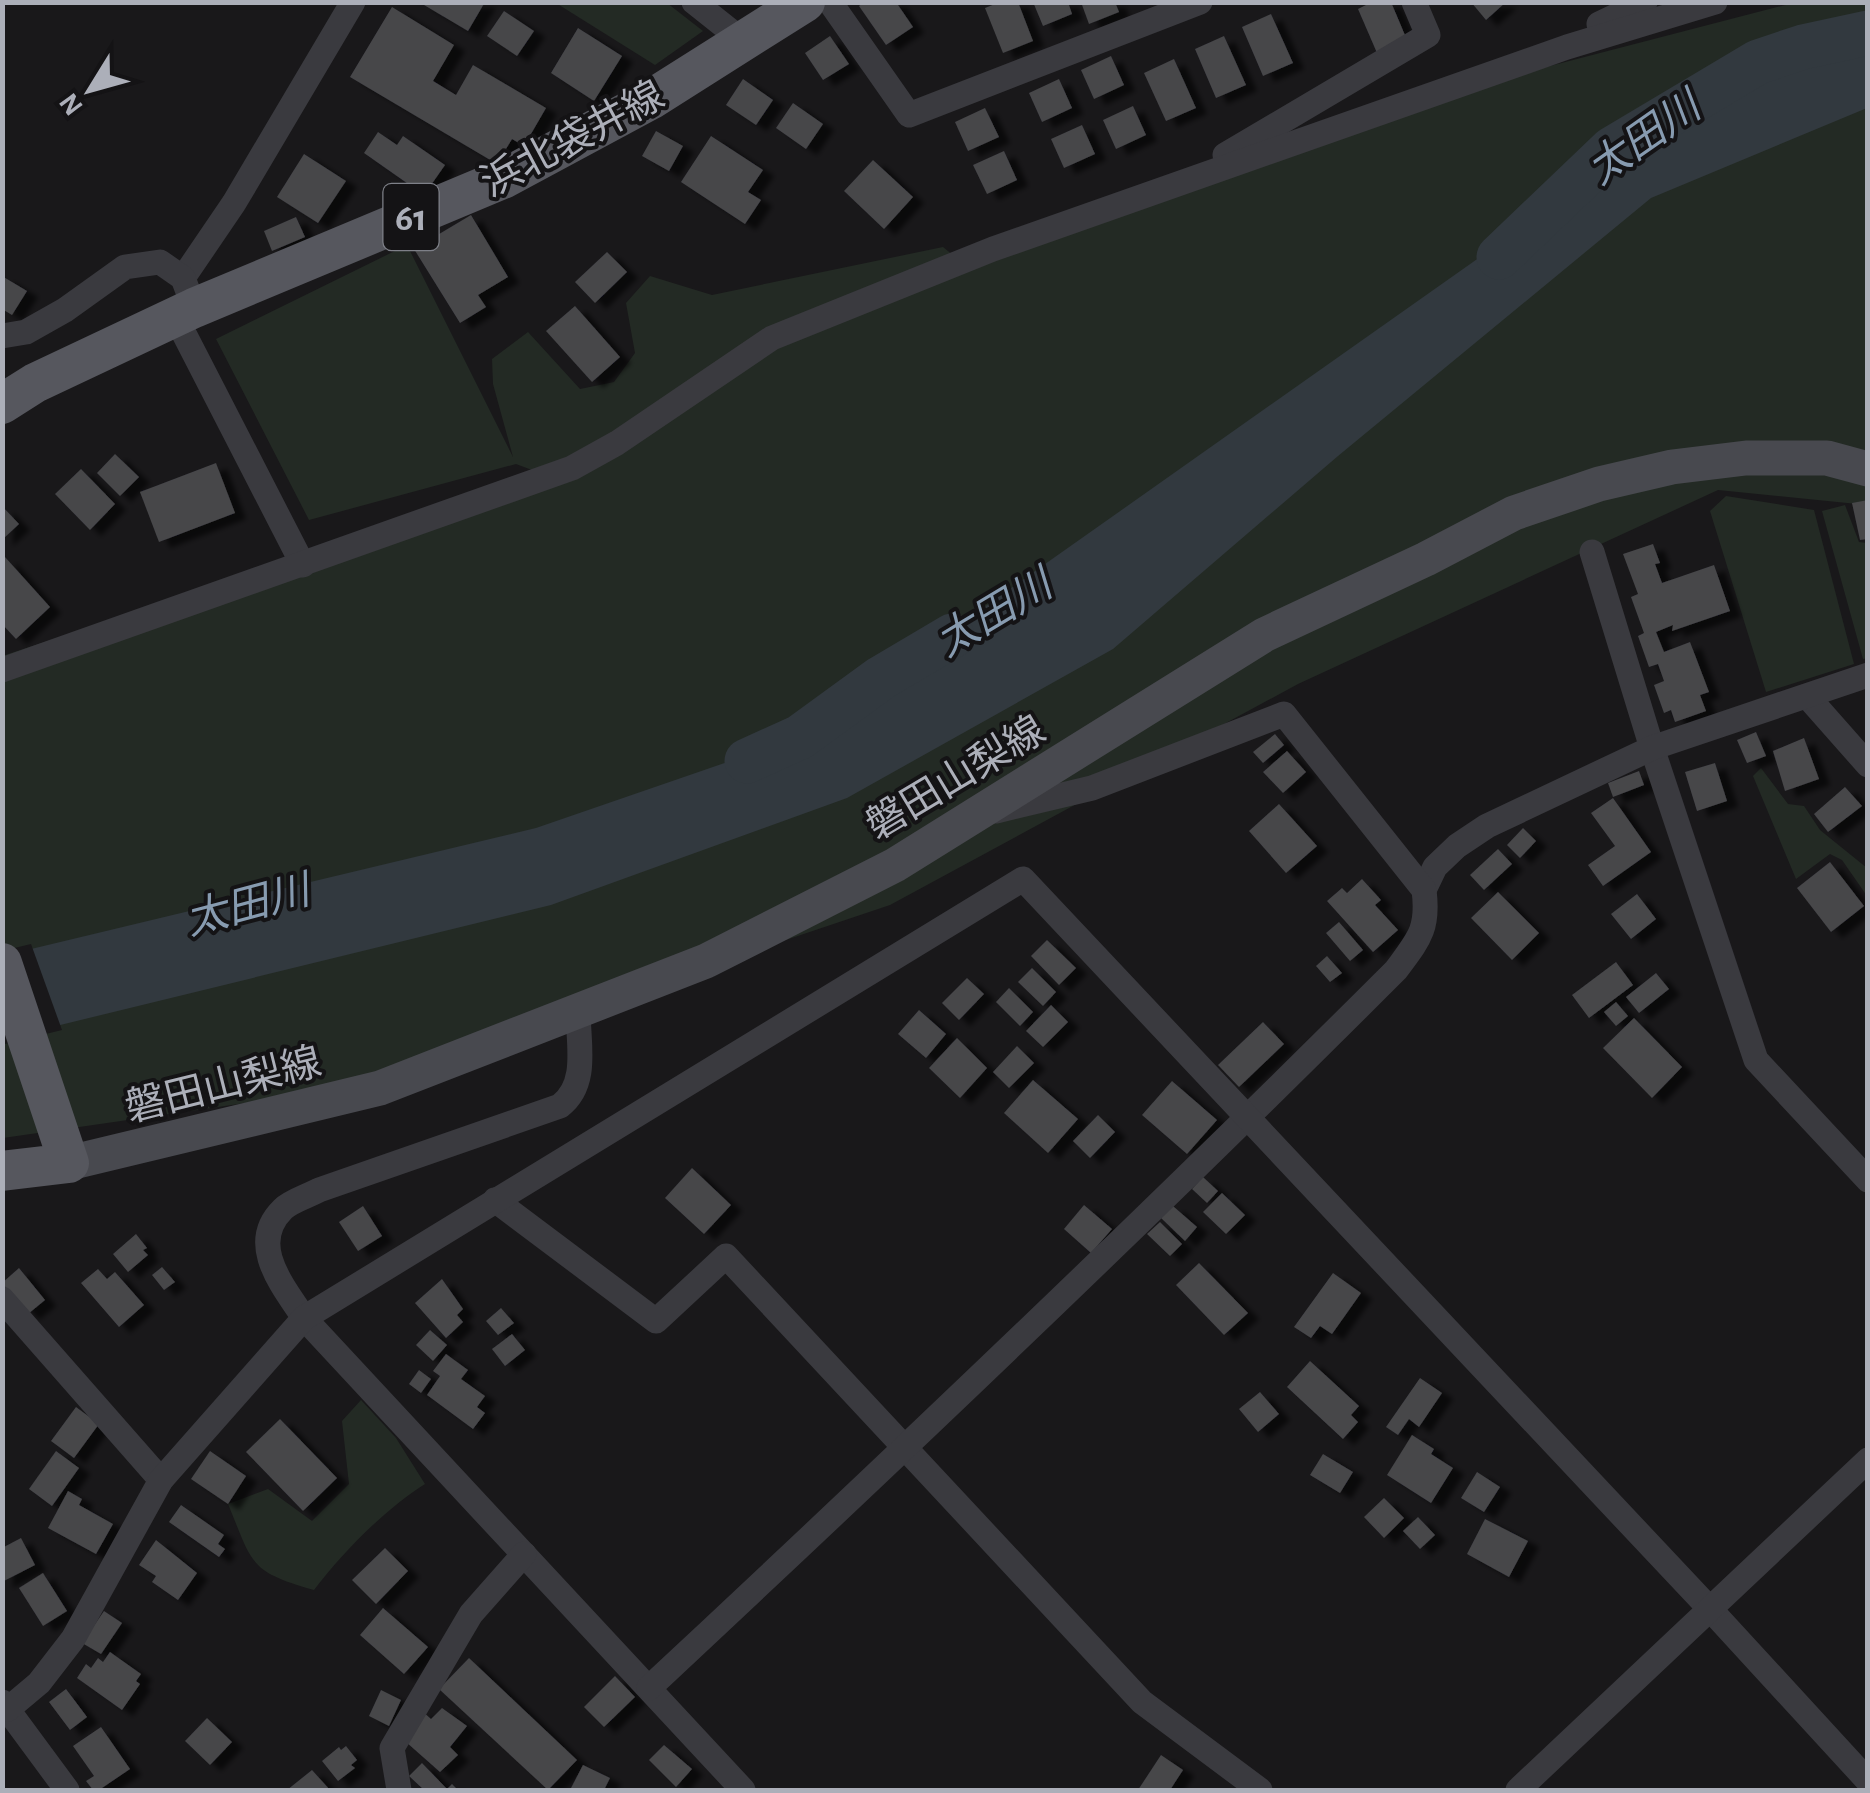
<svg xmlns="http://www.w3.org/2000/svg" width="1870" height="1793" viewBox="0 0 1870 1793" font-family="'Alegreya Sans','Noto Sans JP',sans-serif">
<defs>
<filter id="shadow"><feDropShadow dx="11" dy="6" stdDeviation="2.5" flood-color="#0009"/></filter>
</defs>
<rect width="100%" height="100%" fill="#19181a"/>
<g fill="#232a24">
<polygon points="556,3 667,3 703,31 655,65"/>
<polygon points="1793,3 1867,3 1867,505 1718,490 1298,684 890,905 578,1010 308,1094 3,1138 2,656 548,476 516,464 309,520 216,339 407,245 513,457 493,384 492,359 528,332 580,389 614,382 635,353 626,303 650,276 712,295 943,247 954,256 790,331 1434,96"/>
<polygon points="1726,496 1814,510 1854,664 1766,692 1710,511"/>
<polygon points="1845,505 1859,542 1867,543 1868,658 1863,659 1822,511"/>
<polygon points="1761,768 1788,804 1804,806 1820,830 1867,868 1867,896 1842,860 1830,854 1796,879 1753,776"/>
<path d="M 361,1400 L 396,1438 L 425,1484 C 383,1511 344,1551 314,1590 C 248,1571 253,1564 228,1504 L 268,1489 L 312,1521 L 349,1484 L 342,1421 Z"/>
</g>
<polygon fill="#32393f" points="1867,33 1867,108 1651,198 1338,456 1113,649 847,798 551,905 3,1039 2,956 536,828 800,737 1541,214 1682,108 1803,47"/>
<polygon fill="#19181a" points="31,944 62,1030 5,1044 2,951"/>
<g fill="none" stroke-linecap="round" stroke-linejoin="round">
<g stroke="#32393f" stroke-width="45">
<polyline points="1499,257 1612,149 1758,62 1803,47 1868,33"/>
<polyline points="747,761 800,737 881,678 952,636"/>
</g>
</g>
<g fill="#46464a" filter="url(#shadow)">
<polygon points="419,2 485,2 468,31"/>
<polygon points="864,2 896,2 913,27 886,45 859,6"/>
<polygon points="1000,2 1018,2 1033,41 1003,53 985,8"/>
<polygon points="1033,2 1068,2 1072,14 1043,26"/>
<polygon points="1081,2 1115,2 1119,12 1089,24"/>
<polygon points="1372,2 1391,2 1407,40 1377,53 1358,9"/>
<polygon points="1471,2 1506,2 1486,20"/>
<polygon points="392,7 454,45 433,81 456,95 473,65 546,108 524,146 512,139 497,164 350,77"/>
<polygon points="504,11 534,31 517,56 487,36"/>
<polygon points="1271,14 1293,63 1263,76 1242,27"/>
<polygon points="578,28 622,56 594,101 551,73"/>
<polygon points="830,36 849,64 823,80 805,53"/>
<polygon points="1224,36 1246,85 1216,98 1195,49"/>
<polygon points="1111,56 1124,85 1094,99 1081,70"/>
<polygon points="1174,59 1196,108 1166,121 1144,73"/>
<polygon points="743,79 773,100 756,125 726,105"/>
<polygon points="1059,79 1072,108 1042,122 1029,93"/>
<polygon points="793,103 823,124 806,149 776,128"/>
<polygon points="1133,106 1146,135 1116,149 1103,120"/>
<polygon points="985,108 999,137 968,151 955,122"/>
<polygon points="1082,125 1095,154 1064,168 1051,139"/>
<polygon points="656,131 683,146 669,171 642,156"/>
<polygon points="378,132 397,145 403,136 445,165 424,195 364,153"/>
<polygon points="711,136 763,170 748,192 761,200 745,224 681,182"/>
<polygon points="1004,151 1017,180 987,194 973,165"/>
<polygon points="304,154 346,181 318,223 277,197"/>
<polygon points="873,160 913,197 884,229 844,191"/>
<polygon points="471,215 508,277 478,295 486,307 460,323 414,249"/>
<polygon points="296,217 305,237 272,251 264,231"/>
<polygon points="607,252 627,272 595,303 575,282"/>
<polygon points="2,276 27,291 12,315 2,309"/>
<polygon points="575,306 620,357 592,382 546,331"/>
<polygon points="115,454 139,477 120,496 97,473"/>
<polygon points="216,463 235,513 159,542 140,492"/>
<polygon points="81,469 115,504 90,530 55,494"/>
<polygon points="1868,500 1868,539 1860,540 1852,503"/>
<polygon points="2,506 19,524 2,540"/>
<polygon points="1653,544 1660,563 1655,564 1662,583 1714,565 1730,611 1672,631 1673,625 1656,632 1664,652 1690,642 1709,692 1700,695 1706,711 1675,722 1671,710 1664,713 1654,685 1664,681 1658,664 1649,667 1638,636 1644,633 1631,597 1638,594 1623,554"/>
<polygon points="5,557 50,607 16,639 2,624"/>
<polygon points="1756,732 1766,756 1747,763 1737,740"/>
<polygon points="1275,734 1284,745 1263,763 1253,752"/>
<polygon points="1804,738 1819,779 1785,791 1773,751"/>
<polygon points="1287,751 1306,772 1283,793 1263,772"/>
<polygon points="1715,763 1727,801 1697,811 1685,772"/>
<polygon points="1639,771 1644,785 1613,797 1608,783"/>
<polygon points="1845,787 1862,806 1828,832 1814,814"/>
<polygon points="1613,798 1651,852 1603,886 1588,865 1615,846 1591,813"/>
<polygon points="1279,804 1317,846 1286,873 1249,831"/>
<polygon points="1523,828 1536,841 1520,858 1507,845"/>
<polygon points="1498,849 1512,864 1484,890 1470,875"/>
<polygon points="1830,862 1864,906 1831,932 1797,888"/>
<polygon points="1362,879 1381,900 1375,905 1398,930 1373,952 1327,901 1342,888 1347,893"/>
<polygon points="1498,892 1539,933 1512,960 1471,918"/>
<polygon points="1637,894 1656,919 1631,939 1611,914"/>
<polygon points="1339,922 1363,950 1350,961 1326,933"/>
<polygon points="1047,940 1076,968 1059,985 1031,956"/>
<polygon points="1327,956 1342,973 1330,982 1316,966"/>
<polygon points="1616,962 1633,985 1589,1018 1572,995"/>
<polygon points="1032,968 1056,992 1043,1006 1018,982"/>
<polygon points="1656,973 1669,989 1639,1013 1626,997"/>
<polygon points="967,978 984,994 959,1020 942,1003"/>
<polygon points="1009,988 1033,1012 1020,1026 996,1002"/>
<polygon points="1616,1002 1628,1016 1616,1026 1604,1012"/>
<polygon points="1051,1005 1068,1022 1043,1047 1026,1031"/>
<polygon points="919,1010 946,1034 926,1058 898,1034"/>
<polygon points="1634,1018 1682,1067 1652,1098 1603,1048"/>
<polygon points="1263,1022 1284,1044 1239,1087 1218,1065"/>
<polygon points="957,1038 987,1068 960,1098 929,1068"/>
<polygon points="1017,1046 1034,1063 1009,1088 993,1072"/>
<polygon points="1033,1080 1078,1119 1048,1153 1004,1113"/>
<polygon points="1172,1081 1217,1120 1187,1154 1142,1115"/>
<polygon points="1098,1115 1115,1132 1090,1158 1073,1141"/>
<polygon points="692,1168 731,1205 704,1234 665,1198"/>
<polygon points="1203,1177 1218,1191 1207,1203 1192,1189"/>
<polygon points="1222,1193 1245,1215 1226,1234 1203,1212"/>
<polygon points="1084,1205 1112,1229 1091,1253 1064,1229"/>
<polygon points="363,1206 382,1236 358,1251 339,1222"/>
<polygon points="1173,1206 1197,1227 1185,1241 1161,1218"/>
<polygon points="1160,1222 1182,1244 1170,1256 1147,1234"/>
<polygon points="136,1234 147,1248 143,1250 148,1255 128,1272 113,1254"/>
<polygon points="1199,1263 1248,1313 1224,1335 1176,1285"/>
<polygon points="162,1267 175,1282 164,1290 152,1275"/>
<polygon points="19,1268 45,1300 28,1314 2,1283"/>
<polygon points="98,1269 107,1279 115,1272 144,1305 119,1327 81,1283"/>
<polygon points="1333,1273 1361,1293 1332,1334 1320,1326 1311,1338 1294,1327"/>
<polygon points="442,1279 463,1309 457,1315 463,1322 446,1338 415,1303"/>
<polygon points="501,1308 514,1323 498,1335 486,1321"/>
<polygon points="430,1330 447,1345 433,1361 416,1345"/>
<polygon points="512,1334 525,1350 505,1366 492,1349"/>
<polygon points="446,1354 468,1370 461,1379 485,1396 477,1407 485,1413 473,1429 427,1395 440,1376 433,1371"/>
<polygon points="1310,1361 1359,1406 1351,1415 1358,1422 1343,1439 1287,1387"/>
<polygon points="419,1370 431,1379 421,1393 409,1384"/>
<polygon points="1420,1378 1442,1393 1419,1427 1409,1419 1398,1435 1386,1427"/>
<polygon points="1260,1392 1279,1414 1258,1432 1239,1409"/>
<polygon points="76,1407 99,1424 74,1458 51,1441"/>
<polygon points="280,1419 337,1478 303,1511 246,1452"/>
<polygon points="1412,1435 1434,1449 1431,1454 1453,1468 1431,1503 1387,1475"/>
<polygon points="56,1451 79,1468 52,1506 29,1489"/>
<polygon points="210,1451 246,1476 228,1504 191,1479"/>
<polygon points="1323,1454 1353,1472 1340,1493 1310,1475"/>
<polygon points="1477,1472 1500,1487 1484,1512 1461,1498"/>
<polygon points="68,1491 82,1499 79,1505 113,1524 96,1554 48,1528"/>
<polygon points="1384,1498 1404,1518 1384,1538 1364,1517"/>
<polygon points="181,1505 224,1535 218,1544 225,1549 219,1557 169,1522"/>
<polygon points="1418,1517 1435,1535 1420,1549 1403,1531"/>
<polygon points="1485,1519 1528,1541 1509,1577 1467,1554"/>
<polygon points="21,1538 35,1565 2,1582 2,1548"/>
<polygon points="156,1540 197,1573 178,1600 152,1582 156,1576 139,1565"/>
<polygon points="385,1548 408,1571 376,1604 352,1580"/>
<polygon points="43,1573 67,1611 43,1626 19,1588"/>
<polygon points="383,1608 428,1647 404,1674 360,1635"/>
<polygon points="104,1611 122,1623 101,1654 82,1643"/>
<polygon points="110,1652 141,1674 136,1681 140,1684 122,1710 77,1678 86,1664 91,1668 98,1658 103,1662"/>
<polygon points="469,1658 577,1760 548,1790 439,1689"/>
<polygon points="615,1676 635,1697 604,1727 584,1707"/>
<polygon points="66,1689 87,1717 70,1730 49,1702"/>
<polygon points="381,1690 401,1700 389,1726 369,1716"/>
<polygon points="442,1708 467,1726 450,1747 458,1755 440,1772 406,1742 421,1710 431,1719"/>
<polygon points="207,1718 232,1742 210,1765 185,1741"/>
<polygon points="101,1727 130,1769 99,1790 93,1790 86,1781 94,1776 73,1746"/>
<polygon points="664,1745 692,1769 676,1787 649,1760"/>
<polygon points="346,1746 357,1760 351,1765 355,1768 338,1781 322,1761 339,1747 341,1750"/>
<polygon points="1161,1755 1183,1770 1170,1790 1138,1790"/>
<polygon points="422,1763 447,1789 452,1784 458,1790 424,1790 409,1776"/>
<polygon points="583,1765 610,1778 604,1790 570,1790"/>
<polygon points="312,1770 330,1790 287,1790"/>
</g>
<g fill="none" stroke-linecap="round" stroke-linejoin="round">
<g stroke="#3a3a3f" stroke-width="25">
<polyline points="694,2 743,41"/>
<polyline points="830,2 909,115 1200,2"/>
<polyline points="1599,24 1645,2"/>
<polyline points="1225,155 1428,35 1414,2"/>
<polyline points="183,278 234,203 353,2"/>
<polyline points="176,318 303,565"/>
<polyline points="2,336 26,332 65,310 125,267 160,262 183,278 189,294"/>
<polyline points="1592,552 1652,748 1756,1060 1868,1180"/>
<polyline points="2,670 572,468 617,443 772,338 993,249 1567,47 1715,2"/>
<polyline points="1807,696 1868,765"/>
<polyline points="1424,890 1435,867 1457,846 1487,826 1652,748 1868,675"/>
<path d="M 578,1010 C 578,1043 589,1084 560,1106 L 319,1190 C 308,1196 291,1201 283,1209 C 247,1244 283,1286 304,1318 L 743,1790"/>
<polyline points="495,1200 656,1321 726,1256 1142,1702 1260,1790"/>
<polyline points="2,1299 161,1480"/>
<path d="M 649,1688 C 902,1452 1152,1214 1396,970 C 1419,939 1429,929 1424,890 L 1284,714 L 1092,788 L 996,811"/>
<polyline points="2,1702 67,1790"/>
<polyline points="8,1709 39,1683 73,1639 161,1480 304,1318 1023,879 1710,1609 1868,1781"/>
<polyline points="399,1790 392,1748 471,1614 524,1554"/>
<polyline points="1518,1790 1868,1460"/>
</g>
<polyline stroke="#48494f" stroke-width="35" points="69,1163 380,1088 706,961 895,865 1264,635 1426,559 1514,513 1599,484 1672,467 1746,458 1827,458 1868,469"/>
<g stroke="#56575e" stroke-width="40">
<polyline points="2,404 35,383 194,308 505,178 650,100 805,2"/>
<polyline points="2,963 69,1163 2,1171"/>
</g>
</g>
<g text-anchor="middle" stroke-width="8" stroke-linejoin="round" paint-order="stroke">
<rect fill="#141315" stroke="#7e8088" stroke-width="2.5" x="383.5" y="184" width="55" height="66" rx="8"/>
<g font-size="38" font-weight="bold" fill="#acafb9">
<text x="411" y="230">61</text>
</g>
<g font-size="40" fill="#acafb9" stroke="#141315">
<text transform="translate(572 138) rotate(-28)" y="14">浜北袋井線</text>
<text transform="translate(955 777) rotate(-31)" y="14">磐田山梨線</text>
<text transform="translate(223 1084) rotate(-14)" y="14">磐田山梨線</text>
</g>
<g font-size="42" font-style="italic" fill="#879bb0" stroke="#141315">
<text transform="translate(1643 137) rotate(-35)" y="15">太田川</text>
<text transform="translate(993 612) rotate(-31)" y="15">太田川</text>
<text transform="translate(247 904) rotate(-15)" y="15">太田川</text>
</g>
</g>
<rect width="1870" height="1793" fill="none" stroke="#acafb9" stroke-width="10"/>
<g transform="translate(90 90) rotate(233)" stroke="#141315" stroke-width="8" paint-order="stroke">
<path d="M0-8L18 38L0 25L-18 38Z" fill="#acafb9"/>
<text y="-15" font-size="28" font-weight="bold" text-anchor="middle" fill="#acafb9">N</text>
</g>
</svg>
